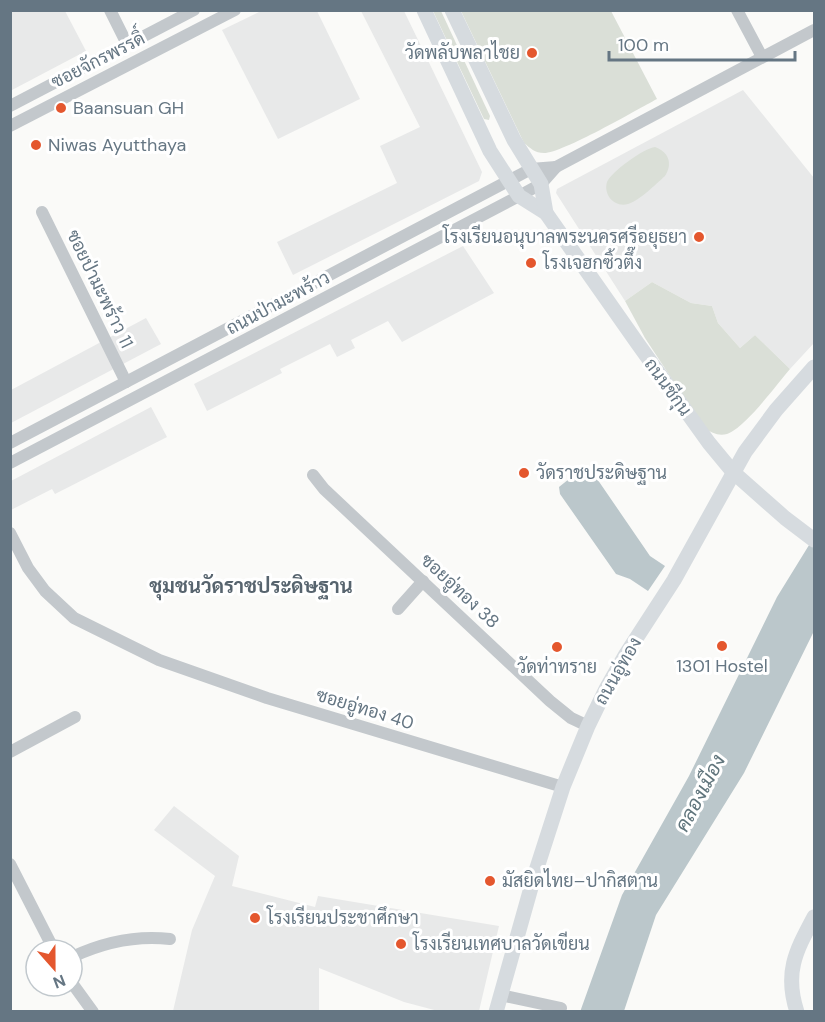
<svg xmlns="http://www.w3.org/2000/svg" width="825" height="1022" viewBox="0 0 825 1022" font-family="'DM Sans',Sarabun,sans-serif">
<rect width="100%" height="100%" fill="#fafaf8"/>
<g fill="#e8e9e9">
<polygon points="11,10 65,11 86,51 12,90 10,86"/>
<polygon points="261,11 317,11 360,99 278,139 222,30"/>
<polygon points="361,11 404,11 482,172 479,181 293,275 277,242 397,183 380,146 420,127"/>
<polygon points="743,90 814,178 814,343 790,369 755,335 740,348 718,323 712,306 691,303 652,282 625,301 556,193 557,189"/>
<polygon points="463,246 494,293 402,342 388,321 351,340 355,348 337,357 330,344 280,369 282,373 207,411 194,384"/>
<polygon points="146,318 161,344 11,423 11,390"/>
<polygon points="151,407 167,437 55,494 52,489 11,510 11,481"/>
<polygon points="174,806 239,856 232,886 315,907 318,896 499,926 479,1011 438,1011 404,1002 319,968 319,1011 173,1011 192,930 215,876 154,830"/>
</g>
<g fill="#dadfd7">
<polygon points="433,11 441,11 490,116 489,120 484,119"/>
<path d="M 461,11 L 611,11 L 657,99 C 636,110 563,153 544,153 C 535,153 530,148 524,143 Z"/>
<path d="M 655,147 C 669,152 673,164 665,176 C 656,184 639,201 628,204 C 615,208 603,195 607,182 C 611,172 644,148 655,147 Z"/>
<path d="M 652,282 L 691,303 L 712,306 L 718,323 L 740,348 L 755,335 L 790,369 C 777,384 745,428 727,434 C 718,436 712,433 704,428 L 645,338 L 625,301 Z"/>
</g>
<g fill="#bbc7cb">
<polygon points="584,467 591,470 650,556 665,566 648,591 630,579 616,574 560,494 559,487"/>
<polygon points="814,537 814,631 744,773 656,915 624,1011 580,1012 622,895 689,776 777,597"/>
</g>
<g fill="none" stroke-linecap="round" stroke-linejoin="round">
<g stroke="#c3c8cc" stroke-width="12">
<polyline points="110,10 127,44"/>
<polyline points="737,10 762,57"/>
<polyline points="10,106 194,10"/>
<polyline points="10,126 235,10"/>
<polyline points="42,212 126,382"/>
<polyline points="10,443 531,169 556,167"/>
<polyline points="10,463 519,196 541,184 556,167 814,30"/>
<polyline points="313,475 324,489 550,701 571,718 588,726"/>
<polyline points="10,533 28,568 45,591 74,618 159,660 267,698 563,787"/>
<polyline points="398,609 423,581"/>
<polyline points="10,752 75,717"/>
<polyline points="10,864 54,950"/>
<path d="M 72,957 C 104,942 135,935 170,939"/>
<polyline points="72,983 93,1012"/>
<polyline points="500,995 561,1008"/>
</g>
<g stroke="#d6dbdf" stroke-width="15">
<polyline points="424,10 490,151 519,196 546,213 638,344 709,443 733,472 785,518 814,540"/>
<polyline points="452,10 514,140 541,184 546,213"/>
<polyline points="496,1012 534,877 563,787 588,726 606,689 626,654 674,580 745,452 776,410 814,367"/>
<path d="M 797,1012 C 784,972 796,951 814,917"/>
</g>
</g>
<g fill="#e4572e" stroke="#fff" stroke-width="2">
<circle cx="532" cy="53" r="6"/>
<circle cx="61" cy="108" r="6"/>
<circle cx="36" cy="145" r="6"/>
<circle cx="699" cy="237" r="6"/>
<circle cx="531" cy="263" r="6"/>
<circle cx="524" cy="473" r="6"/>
<circle cx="722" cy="646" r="6"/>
<circle cx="557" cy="647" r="6"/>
<circle cx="490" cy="881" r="6"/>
<circle cx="255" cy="918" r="6"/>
<circle cx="401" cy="944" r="6"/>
</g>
<g text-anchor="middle" stroke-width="6" stroke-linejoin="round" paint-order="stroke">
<g font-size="18" fill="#657683" stroke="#fff" text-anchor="start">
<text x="520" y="59" text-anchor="end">วัดพลับพลาไชย</text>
<text x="73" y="114">Baansuan GH</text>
<text x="48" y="151">Niwas Ayutthaya</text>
<text x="687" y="243" text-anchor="end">โรงเรียนอนุบาลพระนครศรีอยุธยา</text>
<text x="543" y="269">โรงเจฮกซิ้วตึ๊ง</text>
<text x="536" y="479">วัดราชประดิษฐาน</text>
<text x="722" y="672" text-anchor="middle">1301 Hostel</text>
<text x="557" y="673" text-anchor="middle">วัดท่าทราย</text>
<text x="502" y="887">มัสยิดไทย–ปากิสตาน</text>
<text x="267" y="924">โรงเรียนประชาศึกษา</text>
<text x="413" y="950">โรงเรียนเทศบาลวัดเขียน</text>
</g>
<g font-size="18" fill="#657683" stroke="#fff">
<text transform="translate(98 60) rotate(-27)" y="6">ซอยจักรพรรดิ์</text>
<text transform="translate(100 289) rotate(64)" y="6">ซอยป่ามะพร้าว 11</text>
<text transform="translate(278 303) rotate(-28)" y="6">ถนนป่ามะพร้าว</text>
<text transform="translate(668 387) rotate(54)" y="6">ถนนชีกุน</text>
<text transform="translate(460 591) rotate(43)" y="6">ซอยอู่ทอง 38</text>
<text transform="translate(618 671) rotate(-60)" y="6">ถนนอู่ทอง</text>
<text transform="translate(365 709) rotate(17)" y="6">ซอยอู่ทอง 40</text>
</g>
<g font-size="20" font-weight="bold" fill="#57646e" stroke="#fff">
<text x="251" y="593">ชุมชนวัดราชประดิษฐาน</text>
</g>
<g font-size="20" font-style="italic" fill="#60757c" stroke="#fff">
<text transform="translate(700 793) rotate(-62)" y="7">คลองเมือง</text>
</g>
</g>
<rect width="825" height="1022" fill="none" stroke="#657683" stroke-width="24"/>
<g transform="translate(54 968) rotate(159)"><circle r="28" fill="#ffffff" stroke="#c1c8cd" stroke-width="1.5"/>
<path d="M0-4.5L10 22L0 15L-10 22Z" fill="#e4572e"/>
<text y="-9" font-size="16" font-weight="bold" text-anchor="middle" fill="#657683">N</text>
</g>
<path d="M609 51v9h186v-9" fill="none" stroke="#657683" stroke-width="3"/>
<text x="618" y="51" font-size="18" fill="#657683" stroke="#ffffff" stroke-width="4.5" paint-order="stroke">100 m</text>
</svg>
